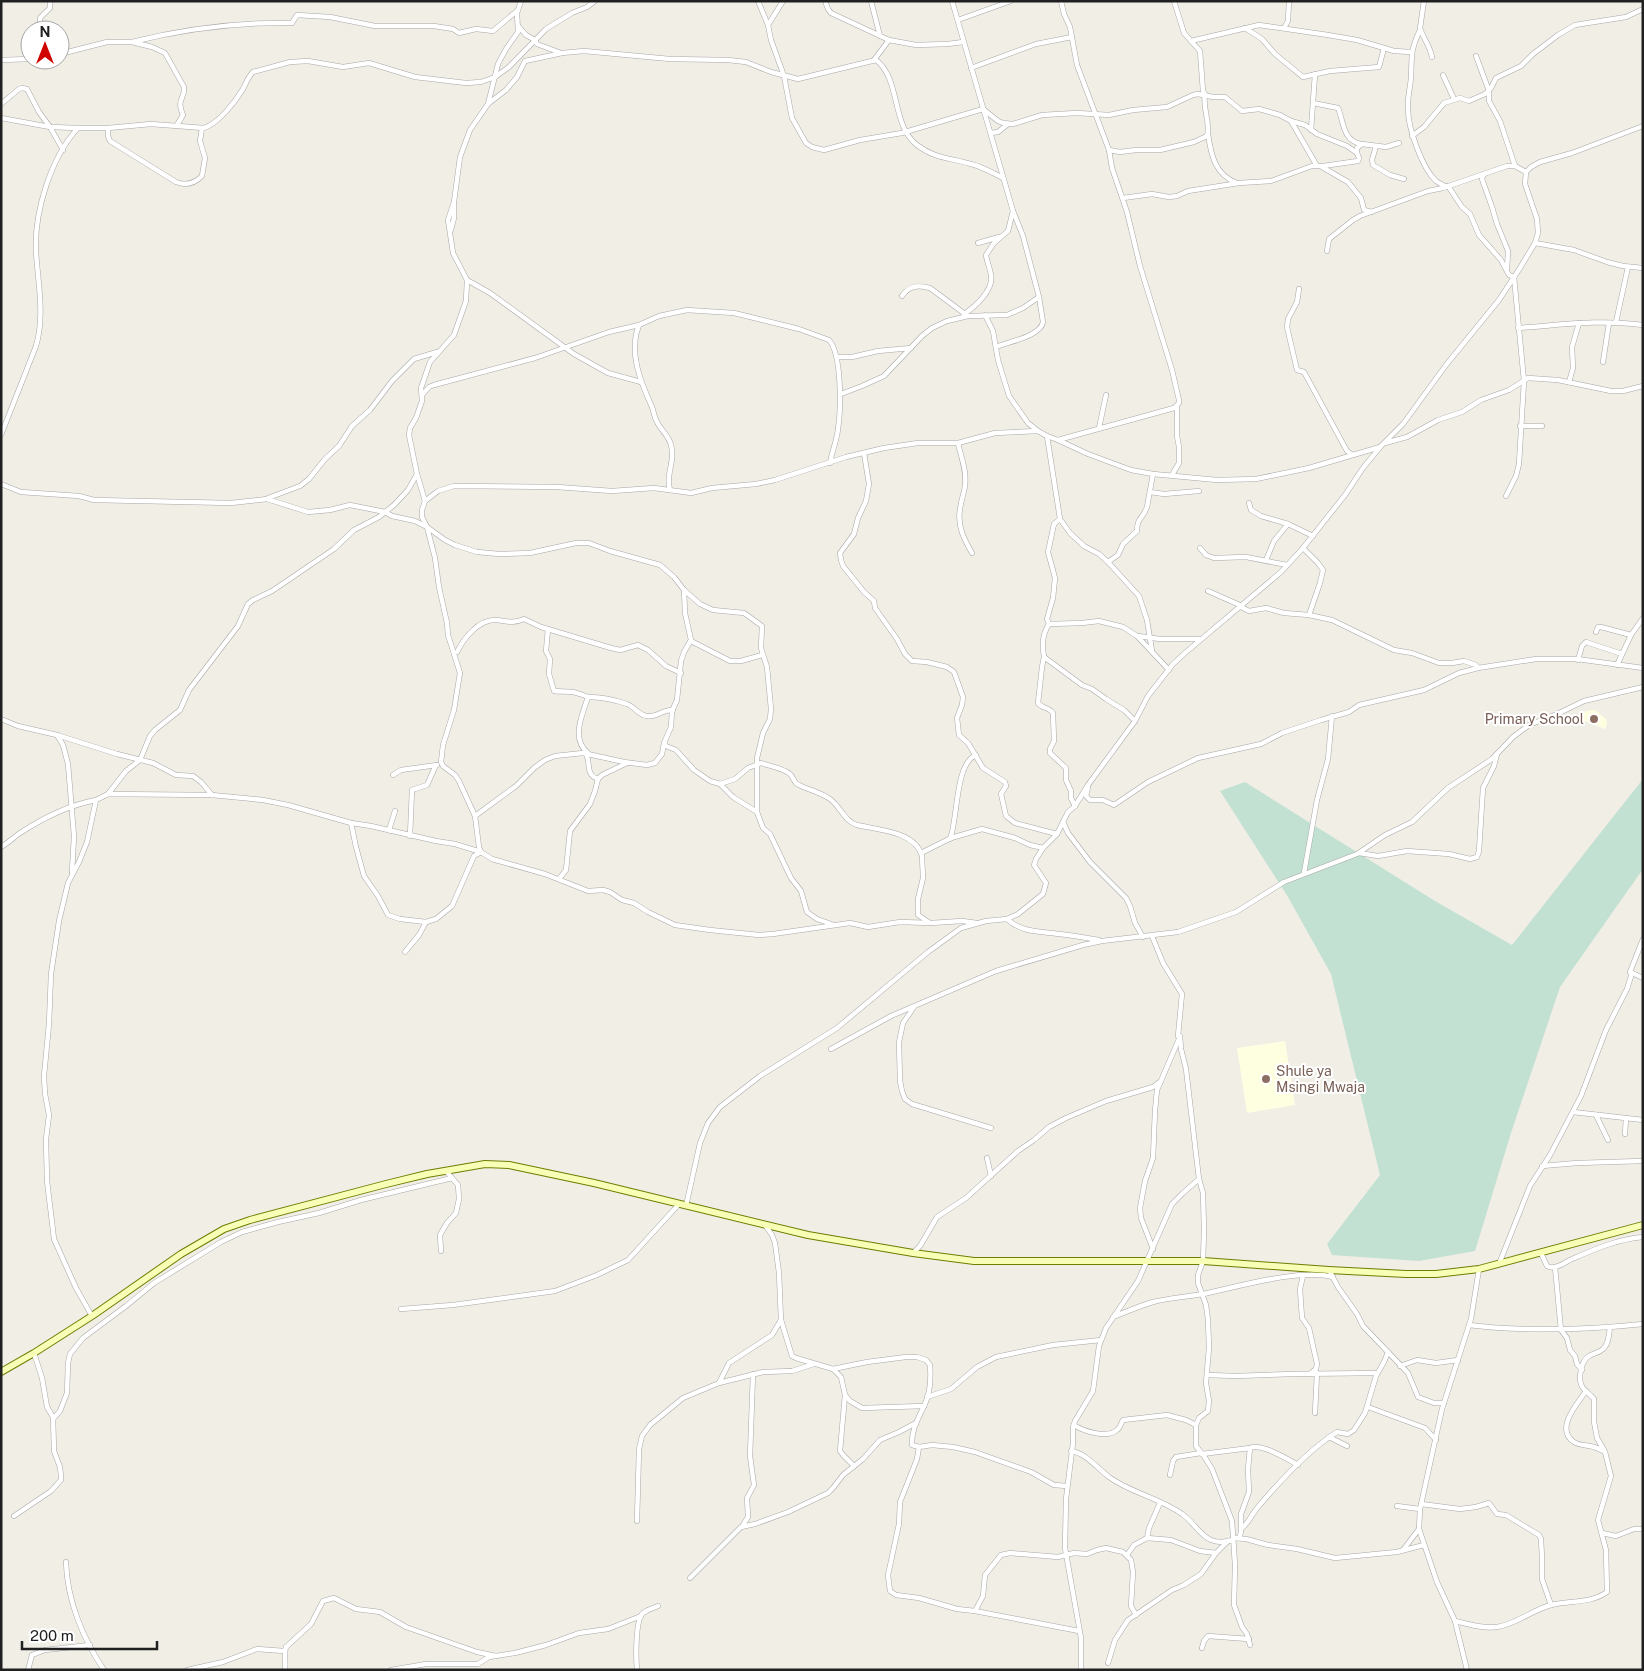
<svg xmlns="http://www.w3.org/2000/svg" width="1644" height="1671" viewBox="0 0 1644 1671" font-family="'Public Sans',sans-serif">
<rect width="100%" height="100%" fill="#f1eee6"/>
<g fill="#feffe1">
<polygon points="1595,710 1606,719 1607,724 1605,729 1582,720 1585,711"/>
<polygon points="1285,1041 1295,1105 1247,1113 1237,1048"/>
</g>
<polygon fill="#c2e1d3" points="1643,779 1643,869 1560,987 1511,1133 1475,1251 1419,1261 1332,1255 1327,1244 1380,1175 1331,974 1288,897 1220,791 1245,782 1435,901 1512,945"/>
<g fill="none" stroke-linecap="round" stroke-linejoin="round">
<defs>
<g id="minor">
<polyline points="758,1 768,25 771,40 784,76 792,118 806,143 812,147 824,150 860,140 902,133 983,109 998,121 1003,123 1013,124 1042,115 1077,113 1109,115 1133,110 1167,107 1193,95 1198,94 1213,97 1225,97 1242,111 1259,109 1280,115 1291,121 1305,125 1317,134 1347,146 1357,153"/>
<polyline points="825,1 828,9 831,13 889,40 916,45 948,44 963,42"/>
<polyline points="871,1 880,36"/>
<path d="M 952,1 L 1013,211 L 1023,236 L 1039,297 L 1043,322 C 1041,336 1008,342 996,347"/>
<path d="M 1424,1 L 1420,28 C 1423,38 1430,46 1432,57"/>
<polyline points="958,20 1011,1"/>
<polyline points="768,25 783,1"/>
<polyline points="519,27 526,35 535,40 537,44 561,53"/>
<polyline points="1245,28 1262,39 1275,54 1303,77 1330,71 1379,67 1384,48"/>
<polyline points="1284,28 1288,21 1289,1"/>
<polyline points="40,30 40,18 50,8 50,1"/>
<path d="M 1420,30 C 1410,51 1412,56 1411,78 C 1410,89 1407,99 1408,109 C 1408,128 1422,168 1436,181 C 1439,183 1443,185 1446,187"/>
<polyline points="1191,41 1259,25 1328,35 1357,40 1394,51 1411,52"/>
<path d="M 132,42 C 183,29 239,22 292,23 L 297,15 L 330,17 L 375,26 L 434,26 L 453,29 L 459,33 L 476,29 L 493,31 L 518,10"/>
<path d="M 60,54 L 107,42 L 132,42 L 152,47 L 165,53 L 184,87 C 185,100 176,98 183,115 L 177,125"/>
<polyline points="1476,56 1489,91 1489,101 1500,121 1515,166"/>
<polyline points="1,60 30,59"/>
<polyline points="874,60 889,40"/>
<polyline points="971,68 1036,44 1072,37"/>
<polyline points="1443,75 1454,99"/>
<path d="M 489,103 L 506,90 L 517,77 L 525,61 L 562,53 L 584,51 L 670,59 L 728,60 L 746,62 L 771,72 L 798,79 L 876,60 C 901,79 891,125 917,145 C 935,159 951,158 971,164 C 983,167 993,173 1003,178"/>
<path d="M 1313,103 L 1338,108 C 1344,122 1342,140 1361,144"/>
<polyline points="1,104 19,89 22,88 27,89 39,112 50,127 63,150"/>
<path d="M 1,118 L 50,127 L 78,128 L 108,128 L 151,124 L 204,128 C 219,123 235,102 243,89 C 246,83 248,77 253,72 L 290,62 L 308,61 L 343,67 L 369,63 L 415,77 L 466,83 L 481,82 L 495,77 L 509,67 L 546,29 L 572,13 L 587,7 L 595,1"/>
<polyline points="1291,121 1317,166"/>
<path d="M 108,128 L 108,136 L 110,141 L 176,182 C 186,186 194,184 202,176 L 205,158 L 200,141 L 202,128"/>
<polyline points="1311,130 1315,74"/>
<polyline points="991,133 998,132 1008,124"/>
<path d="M 1208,134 C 1211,155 1215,175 1237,183"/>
<polyline points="1412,136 1424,127 1444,103 1460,98 1469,101 1485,94 1491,88 1496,78 1521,66 1533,54 1558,35 1575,25 1626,17 1643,9"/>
<polyline points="1376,146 1372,160 1373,165 1390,175 1404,179"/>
<path d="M 1109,150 L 1120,152 L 1136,150 L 1160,150 L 1194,142 L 1207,136 C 1211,122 1202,109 1205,94 L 1203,91 L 1200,51 L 1184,33 L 1174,1"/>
<polyline points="1322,167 1348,182 1361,198 1364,210 1372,212"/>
<polyline points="1484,174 1482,179 1492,207 1497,224 1508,251 1507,270"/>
<polyline points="1448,186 1462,207 1470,214 1479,235 1501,260 1509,275 1514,277 1524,381 1519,464 1516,476 1506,496"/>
<polyline points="1123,198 1152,194 1169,197 1177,196 1188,191 1239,183 1271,181 1312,166 1323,166 1358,161 1359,158 1357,153 1357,148 1362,144 1386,147 1399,143"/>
<polyline points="451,230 454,218 454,203"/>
<polyline points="978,243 999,237"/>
<polyline points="1535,243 1574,250 1607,262 1623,266 1643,268"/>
<polyline points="1327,251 1329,239 1353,220 1360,216 1428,191 1443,188 1507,166 1515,166 1526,172"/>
<polyline points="467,280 490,293 574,354 608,373 641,382"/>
<polyline points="1299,289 1297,302 1288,319 1287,327 1297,370 1304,372 1347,451 1353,455"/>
<path d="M 902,296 C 909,285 919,285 930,288 L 965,314"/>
<path d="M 964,314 C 975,307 994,290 991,275 C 990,268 987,262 986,255 L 994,243 L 1008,231 L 1013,211"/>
<polyline points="985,315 993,331 998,360 1009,396 1028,423 1038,431 1047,436 1058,440 1088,454 1131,470 1153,474 1217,480 1256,479 1309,468 1380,447"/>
<polyline points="1616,322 1628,267"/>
<path d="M 639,325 C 628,352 641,383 652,407 C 654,412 654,417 657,422 C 661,430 669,436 671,445 C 676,461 665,474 670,490"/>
<path d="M 1518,328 C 1560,325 1601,319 1643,325"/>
<polyline points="837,357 852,357 878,351 911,348"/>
<polyline points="1603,362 1609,323"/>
<polyline points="1569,382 1573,368 1572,347 1579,323"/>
<polyline points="841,394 862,386 884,376 922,336 932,328 947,321 968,316 1007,315 1023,308 1039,297"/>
<path d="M 422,395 L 429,387 L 434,385 L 535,358 L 609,332 L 639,325 L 659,316 L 687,310 L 734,313 L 799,329 L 829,340 C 842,354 841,409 838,429 C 837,440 832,451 830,463"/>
<polyline points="1520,426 1542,426"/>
<polyline points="1099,428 1106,395"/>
<path d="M 1,435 L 36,346 C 45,316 38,283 36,252 C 34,212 51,157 78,128"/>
<polyline points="1047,436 1060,519 1070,533 1084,546 1099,554 1108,562 1139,596 1147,620 1152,651"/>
<polyline points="1058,440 1174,408 1179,403 1179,400 1172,370 1140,266 1127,212 1112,168 1109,150 1077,65 1070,27 1064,14 1061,1"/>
<path d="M 958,443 C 961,457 967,471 965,486 C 964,493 961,501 960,509 C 957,526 964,539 972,553"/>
<polyline points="1385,443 1407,437 1438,420 1462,412 1481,400 1509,390 1528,378 1558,380 1611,391 1623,391 1643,386"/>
<polyline points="864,453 869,484 866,501 858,518 854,534 840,553 841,560 843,566 864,592 874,601 875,608 897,639 905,654 912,661 927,662 947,667 954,672 963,697 962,705 957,718 959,735 968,743 983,768 1005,782 1006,786 1001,794 1006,816 1015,823 1057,834"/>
<polyline points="1172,475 1179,463 1179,447 1177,436 1177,406"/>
<polyline points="1,484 21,492 79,496 94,500 231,503 267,499 308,512 330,510 350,505 385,512 392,516 415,521 427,527 445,540 455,545 477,552 499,554 530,553 576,543 589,543 610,551 660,565 674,577 684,590 700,604 713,610 744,613 762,626 761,648 767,667 771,709 770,719 763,733 757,758 757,812 763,828 770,834 791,878 801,891 807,912 817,919 834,925"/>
<polyline points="1150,492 1164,494 1199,491"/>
<polyline points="268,498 300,486 309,479 325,459 339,446 352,426 370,410 392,381 414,359 437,352"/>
<polyline points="425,501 438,491 454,486 557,487 612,491 654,488 691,493 712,488 756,484 775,480 846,457 884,448 918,443 958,443 995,433 1038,431"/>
<polyline points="1249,503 1251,510 1261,516 1288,524 1313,536"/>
<path d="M 1060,519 L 1054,524 L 1048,552 L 1055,578 L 1053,598 L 1047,619 L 1049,624 C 1042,635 1042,644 1044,657 L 1082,685 L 1092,689 L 1106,699 L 1124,710 L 1135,721"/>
<polyline points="1200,548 1206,555 1214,558 1246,557 1287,565"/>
<polyline points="1303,548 1318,563 1323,570 1320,583 1309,615"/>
<polyline points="1266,560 1274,541 1288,524"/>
<path d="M 1108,562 L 1118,555 L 1123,544 L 1137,531 C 1137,517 1143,519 1147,507 L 1153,474"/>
<polyline points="1208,591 1242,606"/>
<polyline points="1241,607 1249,611 1266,608 1284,613 1309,615 1332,620 1394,650 1412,653 1439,663 1452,663 1464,661 1476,665 1478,668"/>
<polyline points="1049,624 1082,623 1099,621 1123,627 1137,636 1169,670"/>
<path d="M 548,629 L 546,651 L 550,659 L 549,674 L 554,691 C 560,692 567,691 573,692 C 579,693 584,696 589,697 C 601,697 615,700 627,704 C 635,707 638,715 647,716 C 656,718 663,709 673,710"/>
<polyline points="1596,632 1598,627 1601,627 1631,635"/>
<polyline points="1138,636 1160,639 1200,639"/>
<polyline points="691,641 730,661 741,661 762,655"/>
<path d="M 457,652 C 464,638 479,619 496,620 C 507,621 513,624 524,619 L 541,627 L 611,648 L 620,650 L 638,645 L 648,650 L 666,666 L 681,673"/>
<path d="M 1044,657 L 1042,667 L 1038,703 C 1041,708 1049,707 1053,713 L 1054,741 L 1050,749 L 1050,753 L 1066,768 L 1066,780 L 1071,791 L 1071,798 L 1075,806"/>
<polyline points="1578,660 1582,646 1586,642 1622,654"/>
<polyline points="1617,665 1631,635 1643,618"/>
<path d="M 588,697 C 583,713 570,739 588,753 L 586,754 C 591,763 585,775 598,779"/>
<polyline points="1,719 18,726 57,735 117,754 153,763 176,775 193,776 201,782 212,795"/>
<polyline points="57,735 63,745 68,764 74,836 72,872"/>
<polyline points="664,743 666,746 676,750 694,770 710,781 720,784 733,797 757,812"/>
<polyline points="393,775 401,770 437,765"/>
<path d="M 720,784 L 735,779 L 748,768 L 761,763 C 769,766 783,768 790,774 C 794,777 793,783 799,785 C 809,790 820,792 830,799 C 840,806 845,822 857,825 C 878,830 915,831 922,856 L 923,878 L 918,899 L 918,915 L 930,923"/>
<polyline points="1088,787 1086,796 1090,800 1103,800 1114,805 1148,782 1198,758 1261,744 1282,733 1321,720 1349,712 1359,705 1424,690 1459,673 1478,668 1536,659 1577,659 1643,668"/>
<polyline points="108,794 126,771 140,760 150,736 155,730 180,710 189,690 238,626 248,604 253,600 272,591 334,549 354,530 379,517 394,505 408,490 417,474"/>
<polyline points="475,816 516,786 534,768 545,760 555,756 583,753 624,762 647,765 655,763 662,754 664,743 671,727 672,711 677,700 681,661 684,652 691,640 685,613 684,590"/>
<polyline points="1063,822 1068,833 1090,862 1126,898 1130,906 1135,923 1143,937"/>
<polyline points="351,823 356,847 364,876 378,896 388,915 400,919 426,922"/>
<polyline points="391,831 389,830 395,811"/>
<polyline points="410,836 412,790 427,785 436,765"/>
<path d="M 950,839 C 958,819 955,763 976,755"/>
<path d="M 1,847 C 8,843 14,837 20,833 C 43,818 69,805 96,800"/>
<polyline points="921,853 951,838 982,829 1015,838 1030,845 1043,848"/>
<polyline points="1359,853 1378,856 1407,851 1449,854 1470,859 1477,857 1479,851 1483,788 1494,766 1497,754"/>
<polyline points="1304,873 1317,800 1328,759 1332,716"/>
<polyline points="559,879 566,870 570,831 590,804 595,791 598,779 602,775 627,763"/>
<path d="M 1007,919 C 1022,933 1040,931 1059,934 C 1072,935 1085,938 1099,940"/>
<polyline points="1643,939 1630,972 1643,978"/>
<polyline points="405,952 419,935 426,922 436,919 452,906 474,856 481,852 479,847 475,816 459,781 455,775 443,766 441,762 443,745 454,710 460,673 448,635 447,623 439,587 435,558 427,527 422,517 422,510 425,501 417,474 409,435 410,428 416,418 422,401 421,388 430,362 454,335 466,301 467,280 453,253 448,220 454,202 460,157 470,130 488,104 498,64 506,49 518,32 517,13 521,1"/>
<polyline points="914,1007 903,1023 899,1042 900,1081 902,1091 905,1099 912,1104 991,1128"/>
<polyline points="831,1049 891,1016 996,971 1083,945 1102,941 1178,932 1236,912 1284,882 1357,854 1385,835 1412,822 1448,788 1492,759 1513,737 1529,725 1557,714 1584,701 1643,687"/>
<polyline points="1573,1112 1643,1120"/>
<polyline points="1596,1115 1608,1140"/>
<polyline points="1625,1134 1626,1118"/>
<polyline points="987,1158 991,1176"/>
<polyline points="1542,1166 1577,1163 1643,1161"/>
<polyline points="1199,1179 1203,1193 1204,1230 1203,1261 1198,1275 1198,1283 1206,1305 1208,1320 1209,1348 1206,1383 1209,1401 1208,1411 1199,1418 1196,1425 1196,1446 1204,1456 1212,1469 1232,1521 1235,1565 1234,1605 1242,1627 1247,1634 1250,1645"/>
<polyline points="686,1206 700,1143 708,1123 720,1107 760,1076 837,1028 928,952 961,928 986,921 1007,919 1018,914 1043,894 1046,883 1034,865 1036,859 1043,848 1057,834 1068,812 1075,806 1088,785 1135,721 1148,696 1173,664 1185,653 1281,572 1303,548 1345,495 1363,468 1381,446 1403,424 1446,365 1499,300 1520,268 1535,243 1538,233 1537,219 1525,184 1526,172 1531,167 1540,162 1572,153 1643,126"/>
<polyline points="765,1225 772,1235 775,1243 779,1273 781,1320 792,1356 796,1358 833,1369 841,1377 845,1395 840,1451 843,1455 854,1466"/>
<polyline points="1153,1249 1141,1218 1140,1208 1145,1181 1153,1158 1155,1111 1157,1090 1179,1039"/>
<polyline points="441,1251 440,1235 447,1223 456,1213 459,1199 458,1185 446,1171"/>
<polyline points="913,1253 920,1246 937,1217 966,1198 1018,1151 1034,1140 1049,1127 1066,1118 1106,1101 1153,1087 1161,1081"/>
<path d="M 1541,1253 L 1547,1266 C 1551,1268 1553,1268 1558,1266 C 1563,1265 1567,1261 1572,1259 C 1595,1249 1618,1239 1643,1237"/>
<polyline points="1499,1264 1530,1186 1550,1155 1581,1096 1606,1030 1627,989 1632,973"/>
<polyline points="1555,1267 1561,1330 1567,1338 1570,1350 1575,1356 1577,1364 1582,1370"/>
<polyline points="1329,1270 1338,1287 1357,1314 1363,1326 1408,1373 1418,1397 1434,1403 1444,1403"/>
<polyline points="1303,1276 1300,1289 1302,1318 1309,1328 1317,1364 1316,1369 1311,1373"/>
<polyline points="401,1309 453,1305 555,1291 597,1275 628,1260 679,1204"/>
<polyline points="92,1316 76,1288 54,1239 47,1181 46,1139 49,1115 45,1094 44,1076 49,1024 51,974 59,921 68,883 79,862 87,842 96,800 108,794 212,795 263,800 288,805 351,823 371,826 436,841 455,844 481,852 492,859 545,874 588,891 603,890 610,892 622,900 634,903 648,912 675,925 710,930 759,935 773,934 850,923 868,927 900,922 931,923 962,921 977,923"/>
<path d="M 1113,1317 C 1126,1312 1139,1306 1153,1302 C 1169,1298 1186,1297 1203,1294 C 1237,1287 1300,1268 1333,1277"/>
<path d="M 1469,1325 C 1527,1332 1585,1330 1643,1324"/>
<polyline points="1400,1366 1417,1360 1436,1363 1458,1360"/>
<path d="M 833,1369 L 867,1362 L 906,1357 L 917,1357 L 926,1360 L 930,1365 C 931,1377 930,1393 925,1404 C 919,1417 911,1430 912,1445 L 919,1447 L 932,1445 L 953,1447 L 975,1452 L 1031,1472 L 1054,1485 L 1067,1486"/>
<polyline points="1207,1375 1236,1376 1292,1374 1377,1373"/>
<polyline points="719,1383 729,1363 772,1335 781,1320"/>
<polyline points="845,1395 850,1401 862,1408 924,1406"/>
<polyline points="927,1397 951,1389 977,1367 996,1357 1053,1345 1101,1340"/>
<polyline points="1368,1407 1425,1428 1436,1440"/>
<polyline points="1315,1413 1317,1373"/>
<polyline points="53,1419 60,1411 67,1393 68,1363 70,1354 83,1338 126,1306 154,1283 221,1242 242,1232 278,1222 319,1213 361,1200 452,1178"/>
<path d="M 1074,1425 C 1083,1431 1107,1439 1117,1430 C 1120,1428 1121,1423 1123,1420 L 1167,1415 L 1186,1420 L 1196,1425"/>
<polyline points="1329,1437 1347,1446"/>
<polyline points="919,1447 917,1459 900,1502 899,1524 888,1575 890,1591 896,1595 919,1598 957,1609 975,1611 1079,1631"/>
<path d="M 1604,1450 L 1597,1438 L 1594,1422 L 1594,1399 C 1591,1395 1586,1392 1583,1388 C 1577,1380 1581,1361 1589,1356 C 1594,1353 1599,1353 1603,1349 C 1609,1344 1609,1334 1610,1327"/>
<path d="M 1071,1451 C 1086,1453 1097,1468 1109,1477 C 1131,1493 1160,1498 1182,1514 C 1193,1521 1198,1534 1211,1540 C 1218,1543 1226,1542 1233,1540"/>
<polyline points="1202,1454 1250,1448"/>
<polyline points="1170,1475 1173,1461 1176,1457 1201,1453"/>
<polyline points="1421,1504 1460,1509 1476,1507 1489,1503 1497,1514 1506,1515 1539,1535 1541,1539 1542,1558 1542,1579 1551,1605"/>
<polyline points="1397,1506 1420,1509"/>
<polyline points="14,1516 51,1491 61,1480 61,1476 60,1467 54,1451 53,1417 47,1407 42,1378 34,1353"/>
<polyline points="637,1521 639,1449 642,1436 650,1425 683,1398 719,1383 763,1372 792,1371 814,1364"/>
<polyline points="743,1525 748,1517 747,1498 754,1485 750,1456 753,1374"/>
<path d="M 1241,1529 C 1248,1524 1252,1514 1258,1507 C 1280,1481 1308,1450 1337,1432 L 1348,1434 L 1354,1430 L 1365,1413 L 1376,1376 L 1384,1362 L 1388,1352"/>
<polyline points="1602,1533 1616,1536 1634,1529 1643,1529"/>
<polyline points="1147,1538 1149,1528 1160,1503"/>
<polyline points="1234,1538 1246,1539 1268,1545 1297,1549 1335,1558 1397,1552 1424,1545"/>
<path d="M 1239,1538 L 1241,1532 L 1241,1514 L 1249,1492 L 1248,1469 L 1250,1448 C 1262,1443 1287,1459 1298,1465"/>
<polyline points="1403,1550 1419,1529"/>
<polyline points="1127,1555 1134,1545 1147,1538 1171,1540 1200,1551 1216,1553"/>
<path d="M 66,1562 C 67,1600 83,1639 104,1670"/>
<polyline points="690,1578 741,1527 755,1524 788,1512 828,1493 833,1488 843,1475 863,1459 880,1440 899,1432 916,1423"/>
<polyline points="975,1611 983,1596 985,1575 1001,1555 1010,1553 1058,1557 1074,1553 1087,1554 1097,1550 1106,1548 1123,1552 1131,1560 1133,1572 1131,1606 1136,1615"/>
<path d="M 1455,1621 C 1468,1624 1483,1629 1497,1627 C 1517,1624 1532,1610 1551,1605 C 1570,1600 1590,1604 1607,1592 L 1606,1550 L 1598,1520 L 1611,1476 L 1605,1452 C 1601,1450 1598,1448 1594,1447 C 1588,1445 1580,1446 1574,1442 C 1554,1429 1578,1403 1586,1391"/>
<polyline points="1202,1648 1204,1641 1208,1636 1249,1639"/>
<polyline points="1108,1663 1115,1640 1128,1620 1172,1590 1184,1585 1201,1574 1216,1553 1228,1541"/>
<polyline points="28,1670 32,1655 45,1650 90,1645"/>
<polyline points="187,1670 223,1662 257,1649 284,1651"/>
<path d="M 285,1670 C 286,1663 284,1653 286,1647 L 311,1624 L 323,1601 L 334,1598 L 356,1609 L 380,1612 L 406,1627 L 477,1652 L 496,1656"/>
<polyline points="391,1670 426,1664 478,1664 489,1657 515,1653 546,1645 579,1633 608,1629 641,1616"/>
<path d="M 637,1670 C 636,1659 635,1620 643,1613 C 647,1610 653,1608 658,1606"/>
<polyline points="1081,1670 1081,1638 1065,1548 1066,1499 1073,1443 1073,1427 1075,1421 1093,1391 1099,1346 1106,1328 1138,1281 1172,1204 1183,1193 1199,1179 1186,1069 1181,1049 1180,1036 1178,1036 1182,994 1163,963 1152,936"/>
<polyline points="1467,1670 1455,1621 1437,1582 1419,1529 1420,1509 1442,1409 1471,1319 1479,1269"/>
</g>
<polyline id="secondary" points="1,1372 34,1353 92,1316 181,1254 224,1229 250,1220 386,1184 427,1174 485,1164 509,1165 594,1183 808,1235 913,1253 974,1261 1203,1261 1329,1270 1406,1274 1436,1274 1479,1269 1643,1225"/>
</defs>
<use href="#minor" stroke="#a7a7a7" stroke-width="5.5"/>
<use href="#secondary" stroke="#6d7e00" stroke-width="8"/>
<use href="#minor" stroke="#fff" stroke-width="4.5"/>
<use href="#secondary" stroke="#f9feb7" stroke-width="6"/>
</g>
<g fill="#8d6e63" stroke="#fff" stroke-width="2">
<circle cx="1594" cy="719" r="5"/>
<circle cx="1266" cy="1079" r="5"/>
</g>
<g text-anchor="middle" stroke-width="4" stroke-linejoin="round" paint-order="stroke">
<g font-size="14" fill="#785e54" stroke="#fff" text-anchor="end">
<text x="1584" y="724">Primary School</text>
<text x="1276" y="1076" text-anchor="start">Shule ya<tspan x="1276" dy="16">Msingi Mwaja</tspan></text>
</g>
</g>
<rect width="1644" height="1671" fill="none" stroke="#202020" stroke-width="5"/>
<g transform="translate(45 45)"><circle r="24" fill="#ffffff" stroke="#a6a6a6"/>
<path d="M0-4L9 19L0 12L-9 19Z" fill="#d00500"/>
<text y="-8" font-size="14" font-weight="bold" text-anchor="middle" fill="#202020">N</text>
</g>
<path d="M22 1641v8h135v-8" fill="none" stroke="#202020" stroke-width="2.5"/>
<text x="30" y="1641" font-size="15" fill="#202020" stroke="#ffffff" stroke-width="4" paint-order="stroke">200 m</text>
</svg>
